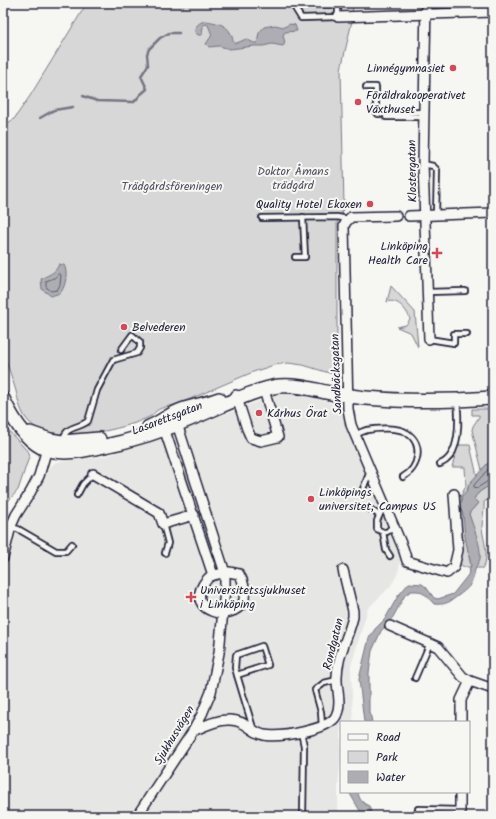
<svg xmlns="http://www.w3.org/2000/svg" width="496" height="819" viewBox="0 0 496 819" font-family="Kalam,sans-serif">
<rect width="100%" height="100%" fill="#f6f6f2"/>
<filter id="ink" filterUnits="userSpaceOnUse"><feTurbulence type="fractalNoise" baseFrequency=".025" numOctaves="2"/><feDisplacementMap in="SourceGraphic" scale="8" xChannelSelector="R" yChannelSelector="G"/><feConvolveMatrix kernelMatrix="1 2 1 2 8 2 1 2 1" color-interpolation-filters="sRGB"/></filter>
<g filter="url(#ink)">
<polygon fill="#e6e6e4" points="294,393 308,395 340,406 400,548 400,564 397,575 390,587 368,608 351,666 353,722 341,722 341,760 338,785 338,816 3,816 3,510 22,518 36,495 47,470 56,462 106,456 146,443 228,413 275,395"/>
<g fill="#d7d7d7" stroke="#7c7c89">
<path d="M 87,3 L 353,3 L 352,21 L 341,69 L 344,207 L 337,223 L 337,345 L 336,375 L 303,365 L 288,363 L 274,365 L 253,372 L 176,405 C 169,406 162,407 156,411 C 154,413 152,416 149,417 C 145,419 139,421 135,423 C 108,432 44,447 25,417 C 20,409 18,400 16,391 C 12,378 8,366 3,353 L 3,126 L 14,119 L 30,96 Z"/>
<path d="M 391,286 L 415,312 L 418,347 L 411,333 L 397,327 L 406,325 L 410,319 C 407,310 397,298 387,302 Z"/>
<polygon points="472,409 493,409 493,460 488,463 482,470 472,430 473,426 479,417 479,415 472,415"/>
<polygon points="3,422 6,428 30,454 18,490 3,507"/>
<path d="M 458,445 L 470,445 L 477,476 L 469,485 L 460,507 C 468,524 465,546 471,565 L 470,567 L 464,567 L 460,564 L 461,552 L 458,501 L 466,486 L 465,467 L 452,467 Z"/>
<polygon points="180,448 195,494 192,495 176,449"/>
<path d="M 493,482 L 493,505 L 491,505 L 489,499 L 484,502 C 485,511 482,518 482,527 C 483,540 490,555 483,568 L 476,568 L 472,524 L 469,514 L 470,512 L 478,503 L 474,499 C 479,489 486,490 493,482 Z"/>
</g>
<g fill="#adadb3" stroke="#757583">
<path d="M 205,21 C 214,22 227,24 231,34 C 233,37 232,40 234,43 L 237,43 L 246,39 L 254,43 L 257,43 L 259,33 L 264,27 L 275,25 L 284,27 L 290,24 L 295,25 L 297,31 L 285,32 L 283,35 L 285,43 L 283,46 L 272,44 L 263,46 L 254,46 L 230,49 L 219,46 L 209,47 L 206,44 L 212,35 L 208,25 L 205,24 L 203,26 L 202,35 L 198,35 L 195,32 C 194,26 200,22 205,21 Z"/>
<path d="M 59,264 L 64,265 C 68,272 66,285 61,292 C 58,294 54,295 51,296 L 42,289 L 41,279 C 49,274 55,274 59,264 Z"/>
<path d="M 493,460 L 493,482 C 486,490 479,489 474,499 L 478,503 L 470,512 L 469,514 C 473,527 482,546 480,559 C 479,562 477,565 476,567 C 471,583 473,585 459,595 C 450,602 446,605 434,604 L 426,595 L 418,591 L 411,591 L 405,595 L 393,617 L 381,631 L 372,651 L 369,673 L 369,713 L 371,717 L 372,722 L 364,722 L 359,679 L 369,638 L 375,629 L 385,619 L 398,596 L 409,583 L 422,584 L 426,587 L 434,598 L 438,599 L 453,594 L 468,575 L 471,565 L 465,537 L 463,514 L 460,507 L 462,496 L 468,489 L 469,484 L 488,463 Z"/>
<path d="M 349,792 L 358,792 C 359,799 362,803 369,806 L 372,816 L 363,816 Z"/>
</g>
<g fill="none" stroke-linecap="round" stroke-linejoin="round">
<g stroke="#5a5a6b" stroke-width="1">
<polygon points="59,274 61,275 60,285 57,290 51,291 46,287 46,281 54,278"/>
<polyline points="493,464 474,485 474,487 477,488 490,480 493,480"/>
</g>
<g stroke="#757583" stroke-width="2.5">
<polyline points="83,96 97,101 134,102 136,100 140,95 147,89 141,76 148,65 147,54 149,49 160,38 169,33 179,33"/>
<polyline points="40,118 54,110 73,107"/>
</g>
<defs>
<g id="lane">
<polyline points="475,3 476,13"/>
<polygon points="338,4 338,17 301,18 293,5"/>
<polyline points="366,87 376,87 376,111 378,114 424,112"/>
<polyline points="386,117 423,117"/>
<polyline points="423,164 433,166 437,170 436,215"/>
<polyline points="262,218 337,217 348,219"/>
<polyline points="295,257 305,257 303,217"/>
<polyline points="427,292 465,291"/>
<polyline points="429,339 454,343 454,334 467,334"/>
<path d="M 355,435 C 359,433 363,431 367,430 C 377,428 399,427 407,433 C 424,444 419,468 403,477"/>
<path d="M 63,441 C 65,425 79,429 88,421 L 97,390 L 113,360 L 137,353 L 140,348 L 140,342 L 132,335 L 121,350"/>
<path d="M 440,464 C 461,456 459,419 457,401"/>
<polyline points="363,489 370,471"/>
<polyline points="77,495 83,484 93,474"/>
<polyline points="384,505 377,521 377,529 383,532 387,532 393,526"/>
<polyline points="370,509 379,515"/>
<polyline points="163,524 168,543 165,553"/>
<polyline points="3,525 18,529 56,551 66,551 72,544"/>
<polyline points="383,532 386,550 390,556"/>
<polygon points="262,646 268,665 237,675 235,668 236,655"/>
<polyline points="237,675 253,728"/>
<polyline points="415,678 430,643"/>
<polyline points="322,726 321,712 315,690 324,683 337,680"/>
<polyline points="301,732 304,746 303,816"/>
<polyline points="418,809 460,810"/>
</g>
<g id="street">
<polyline points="426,3 423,164 429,339"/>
<polyline points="338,17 493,12"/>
<polyline points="396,216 351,217 346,222 344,226 348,409 351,425 403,548 407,561 447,573 454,567 458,550 454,494"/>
<polyline points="409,216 493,213"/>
<polyline points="236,395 247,429 251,438 261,441 278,437 264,390"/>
<polyline points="163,425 213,575"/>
<polyline points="93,474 159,513 163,524 194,515"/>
<polyline points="3,558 11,526 16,515 30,493 39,476 48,445"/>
<path d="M 229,572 L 239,574 C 244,581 245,592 244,601 C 231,624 187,611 203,585 C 205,582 207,578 211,576 C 216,574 223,573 229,572 Z"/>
<polyline points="390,626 438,647 463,677 470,681 493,689"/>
<polyline points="461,722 461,700 470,681"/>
<path d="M 193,731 C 204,726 216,720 228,720 C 245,719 252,733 264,735 C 279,738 329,730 336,716 C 342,704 337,691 337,680 C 336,658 348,638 353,617 L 353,611 L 343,570"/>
<polyline points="460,792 460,816"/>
<polyline points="137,816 193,731 202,714 211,692 219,653 225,589 225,573 181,436 179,430 179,418"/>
</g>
<g id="secondary">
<path d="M 3,399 C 12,418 27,443 48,450 C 64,454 81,451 96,448 C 132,441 166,430 200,415 C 222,406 256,389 279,386 C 299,384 317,391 336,394 C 346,395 356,397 366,398 C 409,402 450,401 493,398"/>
<path d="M 149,427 C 160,423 168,415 179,411 C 192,406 206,404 219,399"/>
<polyline points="30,433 50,440 62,442 99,439"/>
</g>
</defs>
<use href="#lane" stroke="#22223b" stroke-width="8"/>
<use href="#street" stroke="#22223b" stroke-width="12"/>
<use href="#secondary" stroke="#22223b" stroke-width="16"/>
<use href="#lane" stroke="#f6f6f2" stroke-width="4.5"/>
<use href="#street" stroke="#f6f6f2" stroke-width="9"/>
<use href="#secondary" stroke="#f6f6f2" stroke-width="13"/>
</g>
</g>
<g fill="#d1495b" stroke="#f6f6f2" stroke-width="1.5">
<circle cx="453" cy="68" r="4"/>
<circle cx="358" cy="102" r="4"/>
<circle cx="370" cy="204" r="4"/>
<path d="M435 247h4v4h4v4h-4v4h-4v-4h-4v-4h4z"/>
<circle cx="124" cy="327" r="4"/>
<circle cx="259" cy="413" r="4"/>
<circle cx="311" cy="499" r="4"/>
<path d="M189 591h4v4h4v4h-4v4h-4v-4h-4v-4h4z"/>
</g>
<g text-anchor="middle" stroke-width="4" stroke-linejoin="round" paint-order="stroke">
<g font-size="12" fill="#22223b" stroke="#f6f6f2" text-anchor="start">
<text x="445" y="72" text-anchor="end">Linnégymnasiet</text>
<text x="366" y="99">Föräldrakooperativet<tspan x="366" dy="14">Växthuset</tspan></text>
<text x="362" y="208" text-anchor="end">Quality Hotel Ekoxen</text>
<text x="428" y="250" text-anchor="end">Linköping<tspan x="428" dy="14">Health Care</tspan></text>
<text x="132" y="331">Belvederen</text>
<text x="267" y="417">Kårhus Örat</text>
<text x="319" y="496">Linköpings<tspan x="319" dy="14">universitet, Campus US</tspan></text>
<text x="200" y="594">Universitetssjukhuset<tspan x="200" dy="14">i Linköping</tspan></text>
</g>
<g font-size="12" fill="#4f4f62" stroke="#f6f6f2">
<text x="293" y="175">Doktor Åmans<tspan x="293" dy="14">trädgård</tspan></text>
<text x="172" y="190">Trädgårdsföreningen</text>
</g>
<g font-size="12" fill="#22223b" stroke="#f6f6f2">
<text transform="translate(412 171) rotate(-91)" y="4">Klostergatan</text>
<text transform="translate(336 374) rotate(-92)" y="4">Sandbäcksgatan</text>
<text transform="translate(167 418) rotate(-21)" y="4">Lasarettsgatan</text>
<text transform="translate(333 644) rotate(-76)" y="4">Rondgatan</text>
<text transform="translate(174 735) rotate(-59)" y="4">Sjukhusvägen</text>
</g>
</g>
<rect width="496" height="819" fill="none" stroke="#f6f6f2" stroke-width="16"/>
<rect x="8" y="8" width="480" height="803" fill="none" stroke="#22223b" stroke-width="1.5" filter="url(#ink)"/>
<rect x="340" y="721" width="130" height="72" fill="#f6f6f2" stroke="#a1a1a9"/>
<rect x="348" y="734" width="20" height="6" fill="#f6f6f2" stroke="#a1a1a9"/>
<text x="376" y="741" font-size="12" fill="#22223b">Road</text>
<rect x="348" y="751" width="20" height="12" fill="#d7d7d7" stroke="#a1a1a9"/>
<text x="376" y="761" font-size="12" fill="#22223b">Park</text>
<rect x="348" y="771" width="20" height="12" fill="#adadb3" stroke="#a1a1a9"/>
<text x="376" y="781" font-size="12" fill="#22223b">Water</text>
</svg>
